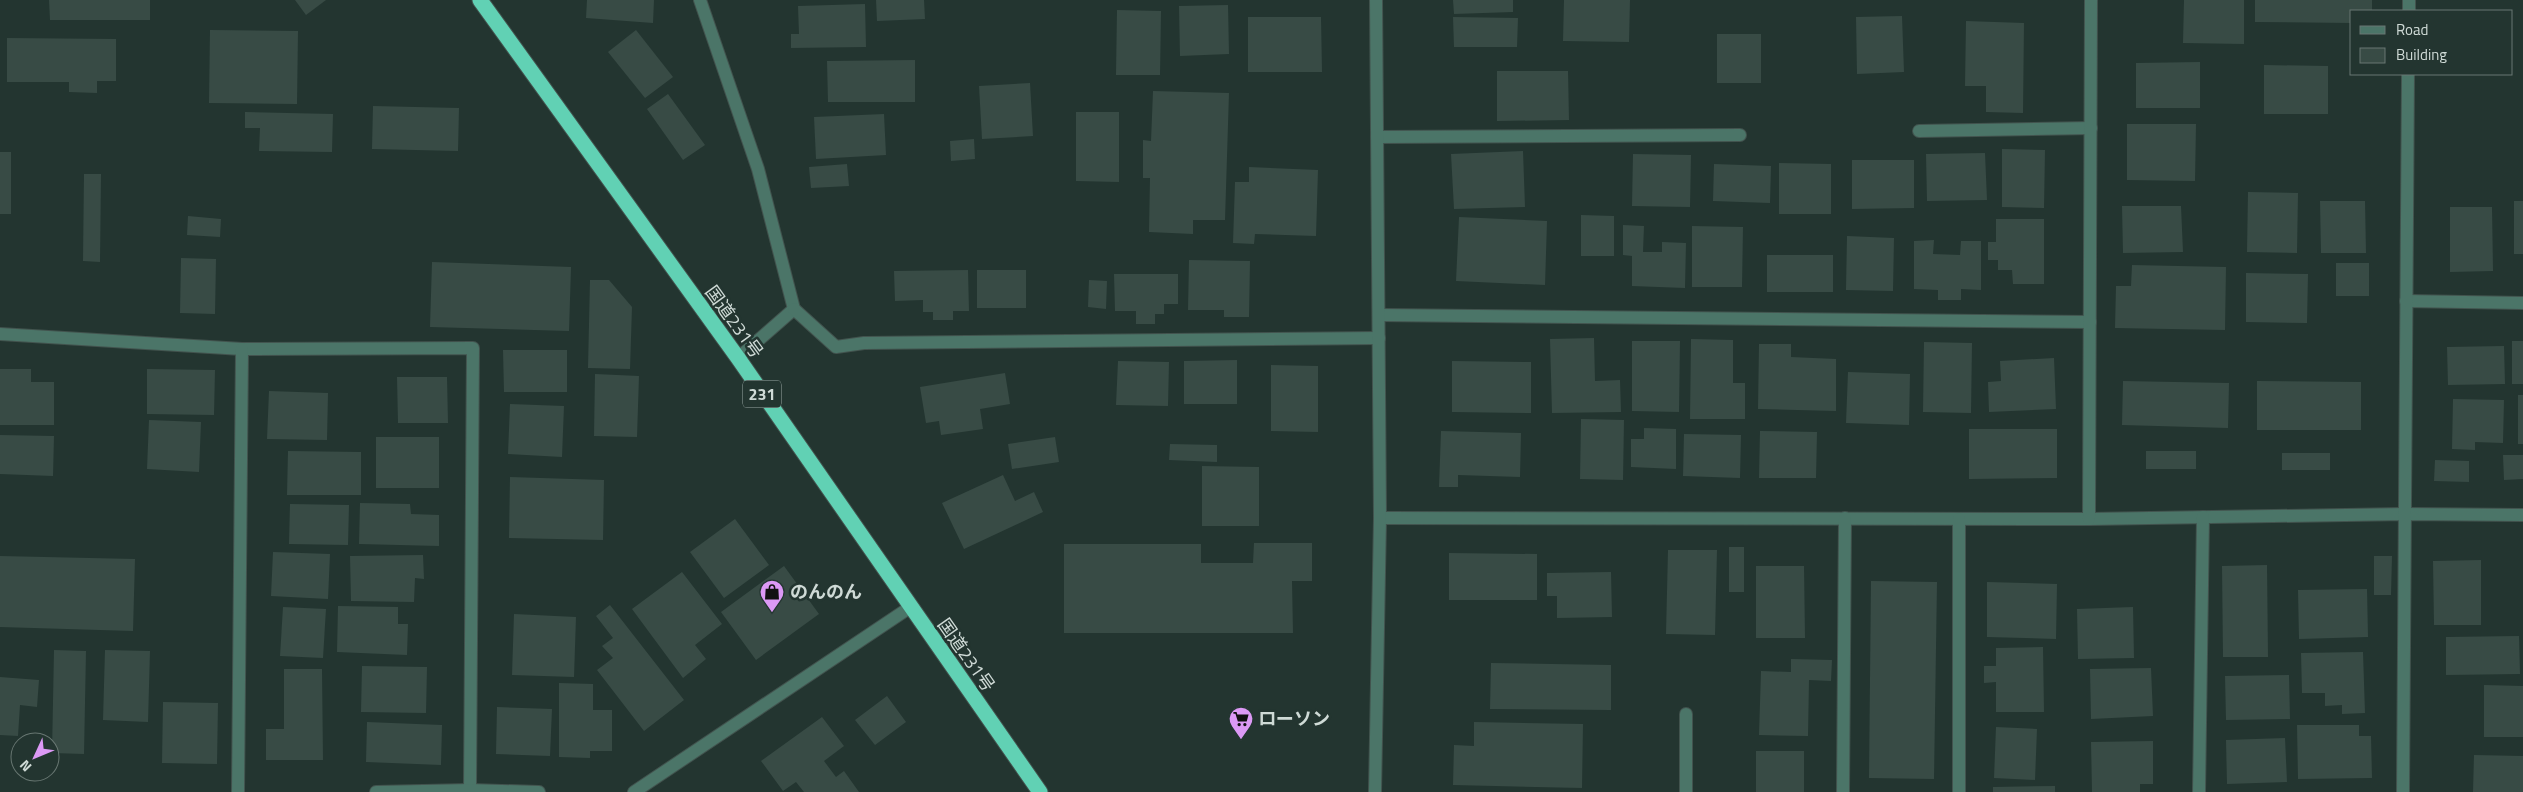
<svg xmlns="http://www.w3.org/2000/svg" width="2523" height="792" viewBox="0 0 2523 792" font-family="'Titillium Web','Noto Sans JP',sans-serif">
<rect width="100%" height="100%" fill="#233530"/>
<g fill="#384b45">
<polygon points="49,0 150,0 150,20 50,20"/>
<polygon points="295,0 326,0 306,15"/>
<polygon points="587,0 654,0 653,23 586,18"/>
<polygon points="876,0 924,0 925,19 877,21"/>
<polygon points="1453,0 1513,0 1513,12 1454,14"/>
<polygon points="1564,0 1630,0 1629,42 1563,41"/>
<polygon points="2184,0 2244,0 2244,44 2183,43"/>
<polygon points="2255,0 2372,0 2372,11 2352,11 2352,23 2255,22"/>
<polygon points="865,4 866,47 791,48 791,34 799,34 798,6"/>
<polygon points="1228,5 1229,54 1180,56 1179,6"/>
<polygon points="1117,10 1161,11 1160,75 1116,75"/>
<polygon points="1902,16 1904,72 1857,74 1856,17"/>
<polygon points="1248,17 1321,17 1322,72 1248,72"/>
<polygon points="1453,17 1518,18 1517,47 1454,47"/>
<polygon points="1966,21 2024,23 2023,113 1986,112 1986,86 1965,86"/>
<polygon points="210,30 298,31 297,104 209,103"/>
<polygon points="636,30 673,77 645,98 608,52"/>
<rect x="1717" y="34" width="44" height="49"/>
<polygon points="7,38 116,39 116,81 97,81 97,93 69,92 69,82 7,82"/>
<polygon points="915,60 915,102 828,102 827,61"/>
<polygon points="2200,62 2200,108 2136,108 2136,63"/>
<polygon points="2264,65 2328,66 2328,114 2264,114"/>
<polygon points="1497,71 1568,71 1569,120 1497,121"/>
<polygon points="1030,83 1033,136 982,139 979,86"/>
<polygon points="1153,91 1229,93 1225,220 1193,220 1193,234 1149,232 1150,178 1143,178 1143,140 1151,141"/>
<polygon points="668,94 705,145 683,160 647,109"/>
<polygon points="373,106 459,108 458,151 372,149"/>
<polygon points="245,112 333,114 332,152 259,151 260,128 245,128"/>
<polygon points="1076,112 1119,112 1119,182 1076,181"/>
<polygon points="884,114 886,155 816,159 814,117"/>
<polygon points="2127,124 2196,124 2195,181 2127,180"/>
<polygon points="974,139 975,159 951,161 950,141"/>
<polygon points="2002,149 2045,150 2044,208 2002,207"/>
<polygon points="1523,151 1525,207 1454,209 1451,154"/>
<rect x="0" y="152" width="11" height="62"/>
<polygon points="1985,153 1987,200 1927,201 1926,154"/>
<polygon points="1633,154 1691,155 1690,207 1632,206"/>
<polygon points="1852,160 1914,160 1914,208 1852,209"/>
<polygon points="1779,163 1831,164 1831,214 1779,214"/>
<polygon points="847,164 849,186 811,188 809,167"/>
<polygon points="1714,164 1771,166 1770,203 1713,201"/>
<polygon points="1249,167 1318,170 1316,236 1255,234 1254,244 1233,243 1235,182 1249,182"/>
<polygon points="84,174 101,174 100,262 83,261"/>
<polygon points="2248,192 2298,193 2297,253 2247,252"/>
<polygon points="2320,201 2365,201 2366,253 2321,253"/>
<rect x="2514" y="201" width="9" height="53"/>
<polygon points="2122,206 2181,206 2183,252 2123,253"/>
<polygon points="2450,207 2492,207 2493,271 2450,272"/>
<polygon points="1581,215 1614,216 1614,256 1581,256"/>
<polygon points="188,216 221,219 220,237 187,235"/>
<polygon points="1459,217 1547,221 1545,285 1456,281"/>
<polygon points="1996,219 2044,219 2044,284 2013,284 2012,270 1998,270 1998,260 1988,260 1988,242 1996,242"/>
<polygon points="1623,225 1644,226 1643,252 1662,252 1662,242 1686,243 1685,288 1632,286 1632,256 1623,255"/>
<polygon points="1692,226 1743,227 1742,287 1692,287"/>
<polygon points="1847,236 1894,238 1893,291 1846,290"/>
<polygon points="1934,240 1933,254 1960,255 1961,241 1981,241 1981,290 1961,289 1961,300 1938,300 1938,290 1914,289 1914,241"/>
<rect x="1767" y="255" width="66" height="37"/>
<polygon points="181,258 216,259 215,314 180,313"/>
<polygon points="1189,260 1250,261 1249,317 1224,317 1224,310 1188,310"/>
<polygon points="432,262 571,267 569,331 430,327"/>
<rect x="2336" y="263" width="33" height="33"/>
<polygon points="2132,265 2226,267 2225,330 2115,328 2116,286 2131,286"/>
<polygon points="968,270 969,311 953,311 953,320 933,320 933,312 923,312 923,300 895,301 894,271"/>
<rect x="977" y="270" width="49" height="38"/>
<polygon points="2246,273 2308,274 2307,323 2246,322"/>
<polygon points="1114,274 1178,274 1178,304 1164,304 1164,314 1155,314 1155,324 1136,324 1136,311 1115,311"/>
<polygon points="590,280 609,280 632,307 630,369 588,368"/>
<polygon points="1089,280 1107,281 1106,309 1088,307"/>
<polygon points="1594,338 1595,381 1620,380 1621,412 1552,413 1550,339"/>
<polygon points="1691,339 1733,340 1733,383 1745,383 1745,419 1690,419"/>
<polygon points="1632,341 1680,341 1679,412 1632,411"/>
<rect x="2512" y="341" width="11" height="43"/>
<polygon points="1924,342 1972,343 1971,413 1923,412"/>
<polygon points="1759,344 1791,344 1791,357 1836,359 1836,411 1758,409"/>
<polygon points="2504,346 2505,384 2448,385 2447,347"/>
<polygon points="503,350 567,350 567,392 504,392"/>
<polygon points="2054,358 2056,409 1989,412 1988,382 2001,381 2000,361"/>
<polygon points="1237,360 1237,404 1184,404 1184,361"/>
<polygon points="1118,361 1169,362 1168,406 1116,405"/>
<polygon points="1452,361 1531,362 1531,413 1452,412"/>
<polygon points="1271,365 1318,366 1318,432 1271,431"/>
<polygon points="0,369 31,369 31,382 54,382 54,425 0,425"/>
<polygon points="147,369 215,370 214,415 147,414"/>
<polygon points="1848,372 1910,374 1909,425 1846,423"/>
<polygon points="1005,373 1010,404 980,409 983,429 941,435 939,421 926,423 920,387"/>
<polygon points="595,374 639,376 637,437 594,436"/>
<polygon points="397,377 447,377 448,423 398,423"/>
<polygon points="2123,381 2229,383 2228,428 2122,425"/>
<polygon points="2257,381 2361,382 2361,430 2257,430"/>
<polygon points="269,391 328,393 327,440 267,439"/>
<rect x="2518" y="395" width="5" height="49"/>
<polygon points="2453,399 2504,400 2503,443 2475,442 2475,450 2452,449"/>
<polygon points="510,404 564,406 562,457 508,454"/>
<polygon points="1581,419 1624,420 1623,480 1580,479"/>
<polygon points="149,420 201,422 199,472 147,469"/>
<polygon points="1644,428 1676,429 1676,469 1631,467 1631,439 1644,439"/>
<polygon points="1969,429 2057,429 2057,478 1969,479"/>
<polygon points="1441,431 1521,433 1520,477 1458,475 1458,487 1439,487"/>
<polygon points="1760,431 1817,432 1816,478 1759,478"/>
<polygon points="1684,434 1741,435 1740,478 1683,476"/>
<polygon points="0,435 54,436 53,476 0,474"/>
<rect x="376" y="437" width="63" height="51"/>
<polygon points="1055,437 1059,462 1012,469 1008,444"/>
<polygon points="1170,444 1217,445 1217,462 1169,460"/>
<polygon points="288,451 361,452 361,495 287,495"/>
<rect x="2146" y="451" width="50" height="18"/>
<rect x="2282" y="453" width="48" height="17"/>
<polygon points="2503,455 2523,455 2523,479 2504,480"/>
<polygon points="2435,460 2469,461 2469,482 2434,481"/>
<polygon points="1202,466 1259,467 1259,526 1202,526"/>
<polygon points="1003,475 1015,501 1034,492 1043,512 964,549 942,503"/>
<polygon points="510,477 604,480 603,540 509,538"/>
<polygon points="360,503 410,504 411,514 439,515 439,546 359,544"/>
<polygon points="290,504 349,505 348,545 289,544"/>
<polygon points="735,519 769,565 724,598 690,552"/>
<polygon points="1254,543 1312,543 1312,581 1292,581 1293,633 1064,633 1064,544 1201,544 1201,563 1253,563"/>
<rect x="1729" y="547" width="15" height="45"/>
<polygon points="1668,550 1717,550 1715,635 1666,634"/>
<polygon points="273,552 330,554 328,599 271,596"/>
<polygon points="1449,553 1537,554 1537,600 1449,600"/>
<polygon points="423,555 424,579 415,578 414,602 351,601 350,556"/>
<polygon points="0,556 135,559 133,631 0,627"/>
<polygon points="2374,556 2392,556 2391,595 2374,595"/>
<polygon points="2481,560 2481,625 2434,625 2433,561"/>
<polygon points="2267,565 2268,657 2223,657 2222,566"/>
<polygon points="784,566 819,614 756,660 721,612"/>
<polygon points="1756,566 1804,566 1805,638 1756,638"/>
<polygon points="682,572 722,624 695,645 706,659 683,678 632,609"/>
<polygon points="1611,572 1612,617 1557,618 1557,596 1547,596 1547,573"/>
<polygon points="1871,581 1937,582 1934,779 1869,778"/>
<polygon points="1987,582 2057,584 2056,639 1987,637"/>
<polygon points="2367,589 2368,637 2299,639 2298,590"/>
<polygon points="610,605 684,700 644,731 597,670 613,658 602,646 613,638 596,616"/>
<polygon points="338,606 398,607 398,624 408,624 407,655 337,652"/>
<polygon points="283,607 326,609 323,658 280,656"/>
<polygon points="2133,607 2134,658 2078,659 2077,609"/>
<polygon points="514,614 576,617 574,677 512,675"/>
<polygon points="2519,636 2520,674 2446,675 2446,637"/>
<polygon points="2043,647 2044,712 1996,712 1996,682 1984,683 1984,666 1996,666 1996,648"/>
<polygon points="54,650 86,651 84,754 52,753"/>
<polygon points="105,650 150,651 148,722 103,720"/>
<polygon points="2363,652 2365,713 2342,714 2342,705 2325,706 2325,693 2302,693 2301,653"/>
<polygon points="1791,659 1832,660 1831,681 1809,680 1808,736 1759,735 1761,671 1791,672"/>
<polygon points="1491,663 1611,665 1611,710 1490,709"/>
<polygon points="362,666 427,667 426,713 361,712"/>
<polygon points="2151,668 2153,716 2091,719 2090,669"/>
<polygon points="284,669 322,669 323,760 266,760 266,729 284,729"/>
<polygon points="2289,675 2290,719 2226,720 2225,676"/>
<polygon points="0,677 39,680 37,707 20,705 18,736 0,735"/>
<polygon points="559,683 593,684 593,710 612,710 612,751 590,751 590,758 559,757"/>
<polygon points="2484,685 2523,686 2523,737 2484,737"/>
<polygon points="887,696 906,722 875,745 855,720"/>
<polygon points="163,702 218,703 217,764 162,763"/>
<polygon points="497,707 552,709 550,756 496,754"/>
<polygon points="822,717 844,746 824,761 836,777 844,771 859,792 804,792 796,782 783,791 761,761"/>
<polygon points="367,722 442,725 441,765 366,762"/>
<polygon points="1474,722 1583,724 1582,788 1453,785 1454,745 1474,746"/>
<polygon points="2297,725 2359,725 2359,736 2371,736 2372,778 2298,779"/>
<polygon points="1996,727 2037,729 2035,780 1994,778"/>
<polygon points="2285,738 2287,782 2227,784 2226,740"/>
<polygon points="2153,741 2153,784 2140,784 2140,792 2092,792 2091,742"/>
<rect x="1756" y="751" width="48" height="41"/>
<polygon points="2474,755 2523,756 2523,792 2473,792"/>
<polygon points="2055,786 2055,792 1993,792 1993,787"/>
</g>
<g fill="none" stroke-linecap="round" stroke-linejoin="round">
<defs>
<g id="minor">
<polyline points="700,0 758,169 794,309 738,358"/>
<polyline points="2409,11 2409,0"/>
<polyline points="1919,131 2091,128"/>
<polyline points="1377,137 1740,135"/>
<polyline points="2406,301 2523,303"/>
<polyline points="794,309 836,347 864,343 1379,338"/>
<polyline points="1379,315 2090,322"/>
<polyline points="0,334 242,349 473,348 470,790"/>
<polyline points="1380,518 2089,519 2405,514 2523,515"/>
<polyline points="2089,519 2091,0"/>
<polyline points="1686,714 1686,792"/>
<polyline points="238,792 242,349"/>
<polyline points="376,792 470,790 539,792"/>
<polyline points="634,792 909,608"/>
<polyline points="1375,792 1380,518 1376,0"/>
<polyline points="1843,792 1845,518"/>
<polyline points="1959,792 1959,519"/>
<polyline points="2199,792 2203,517"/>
<polyline points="2403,792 2408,74"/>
</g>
<polyline id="highway" points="480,0 738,358 1040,792"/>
</defs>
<use href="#minor" stroke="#42534e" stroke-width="14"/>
<use href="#highway" stroke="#42534e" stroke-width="17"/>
<use href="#minor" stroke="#4b7568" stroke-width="12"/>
<use href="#highway" stroke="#61d1b4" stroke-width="15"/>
</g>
<defs>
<symbol id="shop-pin" viewBox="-11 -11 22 30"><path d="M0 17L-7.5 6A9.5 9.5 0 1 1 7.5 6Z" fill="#dc99f5" stroke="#233530"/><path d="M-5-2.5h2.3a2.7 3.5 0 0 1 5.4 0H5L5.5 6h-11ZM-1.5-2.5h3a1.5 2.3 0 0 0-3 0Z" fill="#111"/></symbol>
<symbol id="supermarket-pin" viewBox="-11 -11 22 30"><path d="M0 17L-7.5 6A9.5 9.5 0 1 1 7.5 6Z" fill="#dc99f5" stroke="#233530"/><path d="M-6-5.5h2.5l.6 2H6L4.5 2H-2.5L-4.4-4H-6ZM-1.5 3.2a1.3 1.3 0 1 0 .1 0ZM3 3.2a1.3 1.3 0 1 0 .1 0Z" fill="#111"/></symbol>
</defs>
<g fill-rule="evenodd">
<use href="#shop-pin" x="758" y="578" width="28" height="38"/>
<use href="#supermarket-pin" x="1227" y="705" width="28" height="38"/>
</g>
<g text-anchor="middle" stroke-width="5" stroke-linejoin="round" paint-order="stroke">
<rect fill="#233530" stroke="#9ba8a4" stroke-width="1" x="743" y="380.5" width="38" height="27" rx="4"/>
<g font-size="16" font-weight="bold" fill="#cfdad6">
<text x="762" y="400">231</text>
</g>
<g font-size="18" fill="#cfdad6" stroke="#233530">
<text transform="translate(734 322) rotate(54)" y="6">国道231号</text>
<text transform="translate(966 655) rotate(55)" y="6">国道231号</text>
</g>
<g font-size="18" font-weight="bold" fill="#cfdad6" stroke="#233530" text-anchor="start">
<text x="790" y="598">のんのん</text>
<text x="1258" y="725">ローソン</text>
</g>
</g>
<rect x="2350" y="10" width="162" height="65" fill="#233530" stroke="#687772"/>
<rect x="2360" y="26" width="25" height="8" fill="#4b7568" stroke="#687772"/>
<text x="2396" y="35" font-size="15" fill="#cfdad6">Road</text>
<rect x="2360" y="48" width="25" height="15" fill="#384b45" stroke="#687772"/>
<text x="2396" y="60" font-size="15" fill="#cfdad6">Building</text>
<g transform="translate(35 757) rotate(226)"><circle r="24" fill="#233530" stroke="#687772"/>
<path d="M0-4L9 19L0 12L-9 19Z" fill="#dc99f5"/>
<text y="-8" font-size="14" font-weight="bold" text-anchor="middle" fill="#cfdad6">N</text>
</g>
</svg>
